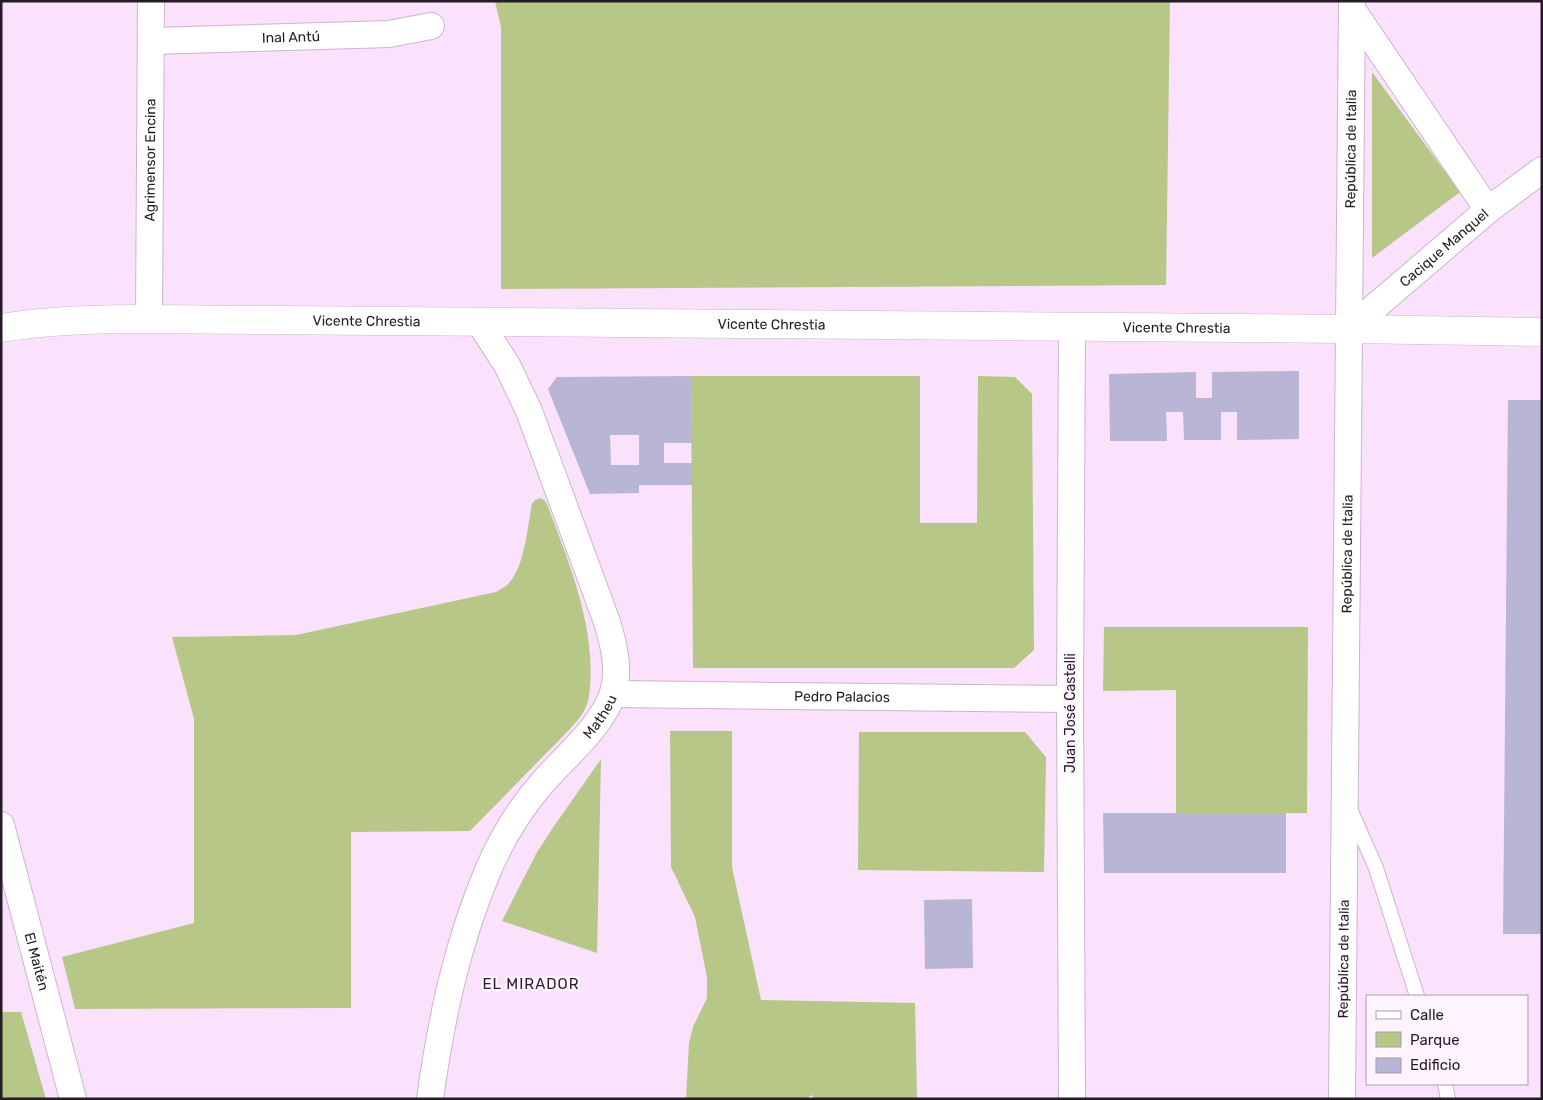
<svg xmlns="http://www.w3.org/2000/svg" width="1543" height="1100" viewBox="0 0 1543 1100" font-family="Rubik,sans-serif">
<rect width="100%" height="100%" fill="#fae1fc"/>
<g fill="#b6c788">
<polygon points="495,1 1170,1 1166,285 501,289 501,27"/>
<polygon points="1372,72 1460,192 1372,258"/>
<polygon points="691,376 920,376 920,523 977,523 978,376 1015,377 1032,394 1034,650 1014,668 693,668"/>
<path d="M 540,498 L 544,500 L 547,504 C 565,553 586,602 590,655 C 591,671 591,687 588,701 C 585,713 576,722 569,730 L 470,831 L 351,832 L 351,1008 L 75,1009 L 62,957 L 194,923 L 194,719 L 172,637 L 296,635 L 496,592 C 499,590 503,588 506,586 C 525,570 527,527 532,504 L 535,500 Z"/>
<polygon points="1104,627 1308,627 1307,813 1176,813 1176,690 1103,691"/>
<polygon points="670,731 732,731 732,867 761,1000 915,1003 917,1099 814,1099 812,1095 806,1099 686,1099 689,1043 693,1027 707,998 707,977 695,917 671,867"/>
<polygon points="859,732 1025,732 1046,757 1044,872 858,870"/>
<polygon points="601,759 597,953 502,921 536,854 552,829"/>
<polygon points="1,1012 21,1012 46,1099 1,1099"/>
</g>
<g fill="#b8b5d5" fill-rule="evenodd">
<polygon points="1299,371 1299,439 1237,440 1237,412 1221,412 1221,440 1184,440 1183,412 1166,412 1167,441 1110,441 1109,374 1196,372 1196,398 1212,398 1212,372"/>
<path d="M 691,376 L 692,443 L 664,443 L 664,463 L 692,463 L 692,485 L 639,485 L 639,493 L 590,494 L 548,389 L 557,377 ZM 610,435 L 639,435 L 639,465 L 611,465 Z"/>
<polygon points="1508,400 1542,400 1542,934 1503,934"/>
<polygon points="1103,813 1286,813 1286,873 1104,873"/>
<polygon points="972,899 973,968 925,969 924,900"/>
</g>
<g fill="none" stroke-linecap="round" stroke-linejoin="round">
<defs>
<g id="lane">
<polyline points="1350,809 1376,868 1417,996"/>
<polyline points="1445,1084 1448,1099"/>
</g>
<g id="street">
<polyline points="1352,9 1488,210"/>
<path id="s1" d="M 151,41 L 389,34 L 431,26"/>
<path id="s2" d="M 149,319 L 151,1"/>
<path id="s3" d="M 1349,329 L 1488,210 L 1542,170"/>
<path id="s4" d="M 613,694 L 1070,699"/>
<path id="s5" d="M 1,825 L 73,1099"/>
<path id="s6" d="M 430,1099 C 441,1019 457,943 489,868 C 502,838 521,807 543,782 C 565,757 603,725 613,693 C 620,669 614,645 607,622 L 529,411 L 507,365 L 479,322"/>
<polyline points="1072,1099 1070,699 1072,327"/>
<path id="s7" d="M 1342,1099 L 1352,1"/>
</g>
<g id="secondary">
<path id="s8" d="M 1,328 C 51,320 99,319 149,319 L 1349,329 L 1542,332"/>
</g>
</defs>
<use href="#lane" stroke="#cdb4cf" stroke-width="16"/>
<use href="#street" stroke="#cdb4cf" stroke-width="28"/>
<use href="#secondary" stroke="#cdb4cf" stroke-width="29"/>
<use href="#lane" stroke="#fff" stroke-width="14"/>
<use href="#street" stroke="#fff" stroke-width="26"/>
<use href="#secondary" stroke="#fff" stroke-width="28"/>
</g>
<g text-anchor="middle" stroke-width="5" stroke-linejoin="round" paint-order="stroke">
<g font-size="14" fill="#251c26" stroke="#fef4ff">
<text dy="5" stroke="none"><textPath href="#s1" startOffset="140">Inal Antú</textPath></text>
<text dy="5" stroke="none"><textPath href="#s7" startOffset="950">República de Italia</textPath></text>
<text dy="5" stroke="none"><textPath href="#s2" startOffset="159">Agrimensor Encina</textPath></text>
<text dy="5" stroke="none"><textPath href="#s3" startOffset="125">Cacique Manquel</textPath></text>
<text dy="5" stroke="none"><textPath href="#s8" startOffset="366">Vicente Chrestia</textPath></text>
<text dy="5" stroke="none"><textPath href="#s8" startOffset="771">Vicente Chrestia</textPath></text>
<text dy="5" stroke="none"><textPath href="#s8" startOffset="1176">Vicente Chrestia</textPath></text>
<text dy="5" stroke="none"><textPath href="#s7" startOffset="545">República de Italia</textPath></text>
<text dy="5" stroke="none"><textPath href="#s4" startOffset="229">Pedro Palacios</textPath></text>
<text transform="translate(1070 713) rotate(-90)" y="5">Juan José Castelli</text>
<text dy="5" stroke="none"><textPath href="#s6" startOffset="428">Matheu</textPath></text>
<text dy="5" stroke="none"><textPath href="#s7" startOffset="140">República de Italia</textPath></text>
<text dy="5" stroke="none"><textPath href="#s5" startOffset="141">El Maitén</textPath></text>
</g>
<g font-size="15" letter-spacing="1" fill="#251c26" stroke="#fef4ff">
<text x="531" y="989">EL MIRADOR</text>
</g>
</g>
<rect width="1543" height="1100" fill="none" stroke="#251c26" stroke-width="5"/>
<rect x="1366" y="995" width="162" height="90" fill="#fef4ff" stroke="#a79ea8"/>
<rect x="1376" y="1011" width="25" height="8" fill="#ffffff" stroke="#a79ea8"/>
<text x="1410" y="1020" font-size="15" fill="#251c26">Calle</text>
<rect x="1376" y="1032" width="25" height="15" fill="#b6c788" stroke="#a79ea8"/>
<text x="1410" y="1045" font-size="15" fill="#251c26">Parque</text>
<rect x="1376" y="1058" width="25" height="15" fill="#b8b5d5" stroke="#a79ea8"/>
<text x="1410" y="1070" font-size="15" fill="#251c26">Edificio</text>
</svg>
